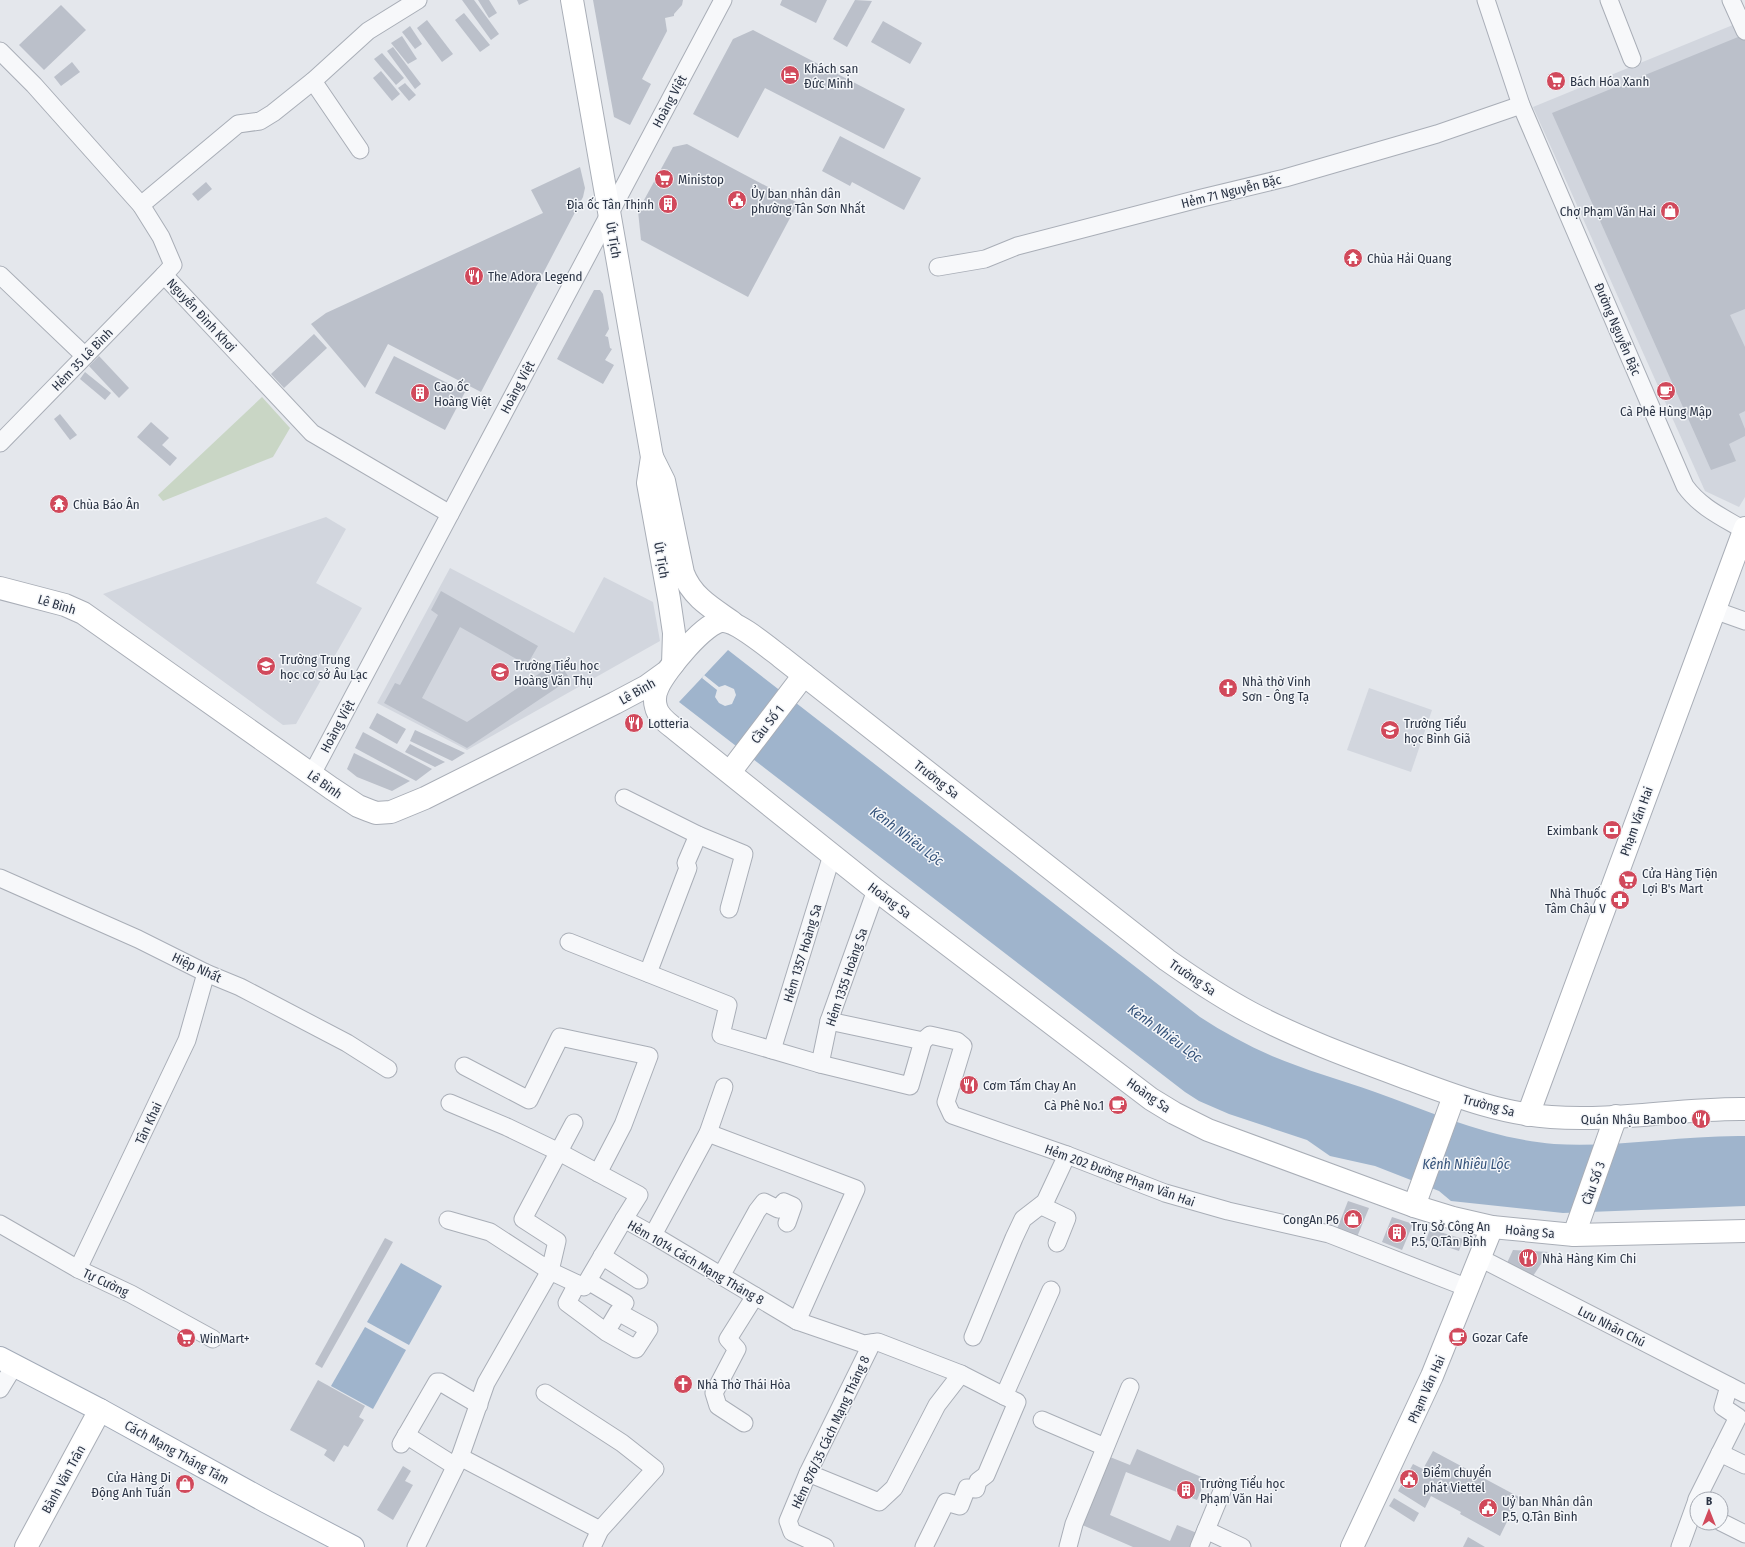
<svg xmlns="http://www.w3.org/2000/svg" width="1745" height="1547" viewBox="0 0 1745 1547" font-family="'Fira Sans Condensed',sans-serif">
<rect width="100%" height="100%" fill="#e4e7ec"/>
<g fill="#d2d6de">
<polygon points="1745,20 1745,497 1739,507 1705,491 1533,107"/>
<polygon points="326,517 346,529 316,583 362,608 296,724 283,725 103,594"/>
<polygon points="450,568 574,633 604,577 653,602 660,641 467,750 377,703"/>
<polygon points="1369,688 1432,710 1411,772 1347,750"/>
</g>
<polygon fill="#c9d6c5" points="262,397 290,428 273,457 163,501 158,495"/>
<g fill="#9fb4cc">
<path d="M 728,650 L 1200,1017 C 1223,1032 1247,1045 1272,1056 C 1305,1070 1341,1080 1375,1092 C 1433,1113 1492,1139 1554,1144 C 1616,1148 1682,1135 1745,1136 L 1745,1206 L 1563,1213 L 1451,1201 L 1439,1191 L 1375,1166 L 1330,1156 L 1307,1140 L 1229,1114 L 1199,1101 L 1185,1092 L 679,702 Z"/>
<polygon points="401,1263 442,1286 409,1345 367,1322"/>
<polygon points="365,1327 406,1350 373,1409 331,1386"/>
</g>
<polygon fill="#e4e7ec" points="704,675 719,687 725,685 734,689 736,695 732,704 725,706 719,703 715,697 717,690 702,678"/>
<g fill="#bbc0ca">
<polygon points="462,0 474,0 499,34 491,40"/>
<polygon points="478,0 489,0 497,13 489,18"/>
<polygon points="517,0 529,0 519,5"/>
<polygon points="593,0 683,0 682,5 674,14 674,16 665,18 667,31 642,79 651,84 630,125 614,117"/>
<polygon points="782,0 827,0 816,23 780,5"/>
<polygon points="855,0 872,1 847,47 833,39"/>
<polygon points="61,5 86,30 44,70 19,45"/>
<polygon points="464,13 490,45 480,52 455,20"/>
<polygon points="427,20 453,54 442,62 417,28"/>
<polygon points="883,21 922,43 910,64 871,42"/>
<polygon points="410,26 422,44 415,49 402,32"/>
<polygon points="753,30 905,109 884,149 765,88 738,138 693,114 733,39"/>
<polygon points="1743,35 1745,40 1745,309 1730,315 1745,347 1745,411 1739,414 1745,429 1745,436 1729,444 1736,461 1711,470 1552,113"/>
<polygon points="402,36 417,59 408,64 391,43"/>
<polygon points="393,47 421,84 415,89 387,51"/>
<polygon points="382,53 404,78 396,85 374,59"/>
<polygon points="72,62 80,72 61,86 54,77"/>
<polygon points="381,71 400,94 392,101 373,78"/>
<polygon points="405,83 416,95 409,101 398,88"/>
<polygon points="840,136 921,178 904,210 852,182 850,186 822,171"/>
<polygon points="687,144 798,203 748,297 641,240 638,211 673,147"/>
<polygon points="580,167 585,188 583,197 481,392 388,344 365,388 311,324 326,313 543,213 531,190"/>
<polygon points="206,182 212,189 198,201 192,194"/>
<polygon points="594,290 600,290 603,294 609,329 605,336 608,337 610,348 612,349 605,360 614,365 603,384 557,359"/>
<polygon points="314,334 327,348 284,388 271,374"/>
<polygon points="99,356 129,388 119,398 89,366"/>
<polygon points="394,356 465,392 445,430 375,393"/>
<polygon points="85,372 111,393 105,400 80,379"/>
<polygon points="60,414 77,435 70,440 54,419"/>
<polygon points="151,422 169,438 162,445 177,458 170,466 137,437"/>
<polygon points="441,591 538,646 527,665 460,627 422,698 467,722 558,661 570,679 467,748 384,703 395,683 400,685 438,615 431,610"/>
<polygon points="377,713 406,729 397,744 369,728"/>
<polygon points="415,730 465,753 452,761 410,741"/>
<polygon points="363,732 432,769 416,781 355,748"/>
<polygon points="410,744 445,762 435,767 405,752"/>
<polygon points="354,753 410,781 392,791 357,777 347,769"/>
<polygon points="1348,1201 1369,1208 1357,1237 1337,1229"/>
<polygon points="1392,1217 1413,1224 1402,1250 1382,1242"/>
<polygon points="1430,1229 1463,1239 1459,1251 1426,1240"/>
<polygon points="385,1238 393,1242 322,1368 315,1364"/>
<polygon points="1513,1250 1549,1252 1533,1276 1507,1263"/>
<polygon points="318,1380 365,1406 359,1417 364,1420 348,1447 344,1445 334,1462 324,1455 327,1450 290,1430"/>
<polygon points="1137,1449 1206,1479 1197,1500 1126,1472 1110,1515 1170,1541 1177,1525 1197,1533 1190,1547 1133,1547 1080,1524 1110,1457 1130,1465"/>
<polygon points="1433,1451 1519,1497 1500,1536 1460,1514 1461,1512 1431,1496 1425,1508 1398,1491 1413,1464 1423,1469"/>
<polygon points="403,1466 411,1471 405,1481 413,1485 393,1520 377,1510"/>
<polygon points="1394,1498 1419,1513 1414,1522 1389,1506"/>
<polygon points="1468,1537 1485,1547 1463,1547"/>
</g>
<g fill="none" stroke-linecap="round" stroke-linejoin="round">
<defs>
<g id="street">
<path d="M 1486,0 L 1521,105 L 1685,486 C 1700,507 1722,517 1744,530"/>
<polyline points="1609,0 1632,59"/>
<polyline points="1731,0 1745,31"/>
<polyline points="0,51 34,85 141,205 161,237 173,265 164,275 312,433 450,514"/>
<polyline points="313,81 360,150"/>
<polyline points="141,205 238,124 260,121 273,113 313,81 368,31 418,0"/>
<polyline points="938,267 985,259 1017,246 1202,198 1285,178 1437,134 1521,105"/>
<polyline points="0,275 85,356"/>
<polyline points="0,443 164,275"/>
<polyline points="1714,610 1745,621"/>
<polyline points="312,774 723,0"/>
<polyline points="624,798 698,835 744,854 729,909"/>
<polyline points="0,878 138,939 206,973 240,987 347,1043 388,1069"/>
<polyline points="569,942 728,1005 721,1035 820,1064 910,1086 923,1041 829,1021"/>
<polyline points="648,973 688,868 686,863 698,835"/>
<polyline points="923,1041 930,1035 957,1041 963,1046 946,1102 952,1115 1067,1155 1165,1193 1228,1211 1329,1234 1468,1288"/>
<polyline points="772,1050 832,855"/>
<polyline points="820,1064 829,1021 876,890"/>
<polyline points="464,1066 529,1100 560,1037 649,1056 623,1125 598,1173"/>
<polyline points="450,1103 507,1127 559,1152 639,1195 624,1219"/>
<polyline points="708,1133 856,1189 797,1321"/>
<polyline points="1045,1202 1046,1208 1067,1218 1057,1243"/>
<polyline points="448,1220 490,1232 550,1271 557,1241 523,1219 574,1123"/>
<polyline points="0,1224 78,1269 131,1294 213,1339"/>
<polyline points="653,1235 708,1133 724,1087"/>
<polyline points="602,1256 639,1280"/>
<polyline points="1480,1258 1745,1394"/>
<polyline points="78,1269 187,1040 206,973"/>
<polyline points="721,1276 757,1211 764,1202 778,1209 784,1202 793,1206 787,1223"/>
<polyline points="588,1281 625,1303"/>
<polyline points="577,1284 567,1303 606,1332 636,1349 649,1329 618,1312 606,1332"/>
<polyline points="973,1337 1014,1238 1023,1219 1045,1202 1067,1155"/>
<polyline points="0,1389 14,1366"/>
<polyline points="545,1393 622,1443 655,1469 600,1530 592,1547"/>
<polyline points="1042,1420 1105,1447"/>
<polyline points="744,1423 718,1406 714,1393 737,1349 728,1339 755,1296"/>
<polyline points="406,1435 455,1466"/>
<polyline points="401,1444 437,1382 440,1382 479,1405"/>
<polyline points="1720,1453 1745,1465"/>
<polyline points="460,1457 600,1530"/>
<polyline points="808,1473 879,1502 894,1488 937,1405 961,1374"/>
<polyline points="1697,1499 1738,1417 1723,1407 1729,1386"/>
<polyline points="1721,1522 1745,1534"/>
<polyline points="1206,1530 1242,1547"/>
<polyline points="416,1547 460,1457 486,1383 550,1271 584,1287 624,1219 653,1235 797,1321 864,1344 878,1342 961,1374 1004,1396"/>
<polyline points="825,1547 792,1532 788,1521 808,1473 872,1343"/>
<polyline points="924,1547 946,1502 960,1506 967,1488 976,1489 978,1481 986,1475 1017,1402 1004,1396 1051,1290"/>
<polyline points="1068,1547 1074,1524 1130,1387"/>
<polyline points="1199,1547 1222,1491"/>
<polyline points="1680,1547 1697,1500"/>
</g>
<g id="secondary">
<polyline points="572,0 652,457 648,483 669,599 674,633 673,664"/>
<path d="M 652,457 L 664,481 L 683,573 C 692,597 712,608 732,622"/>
<polyline points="0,588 65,605 83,613 331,788 358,806 368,810 376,813 391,812 425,798 615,703 647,686 665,673"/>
<polyline points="730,772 804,675"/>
<path d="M 1745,1109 C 1681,1108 1616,1122 1551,1117 C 1503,1114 1458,1097 1412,1080 C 1358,1060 1302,1040 1251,1013 C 1221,997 1194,979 1167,960 L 781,657 C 769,648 737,621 723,621 C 706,620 665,671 658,687 C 655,693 654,700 656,707 C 658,717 669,724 676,730 L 876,890 L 1151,1099 L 1174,1113 L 1208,1130 L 1414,1206 L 1453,1218 L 1492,1227 L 1574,1235 L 1745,1231"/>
<polyline points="1528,1115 1745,528"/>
<polyline points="1414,1206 1454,1096"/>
<polyline points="1574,1235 1616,1116"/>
<polyline points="26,1547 100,1410"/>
<polyline points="1352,1547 1432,1376 1492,1227"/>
</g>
<polyline id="primary" points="0,1358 100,1410 267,1502 353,1547"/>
</defs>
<use href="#street" stroke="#a9aeb7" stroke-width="19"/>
<use href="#secondary" stroke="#a9aeb7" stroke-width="24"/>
<use href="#primary" stroke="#a3abb8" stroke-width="24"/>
<use href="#street" stroke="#f7f8fa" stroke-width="17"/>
<use href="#secondary" stroke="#fff" stroke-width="22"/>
<use href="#primary" stroke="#fff" stroke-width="22"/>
</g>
<defs>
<symbol id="hotel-disc" viewBox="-11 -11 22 22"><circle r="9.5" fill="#d1495b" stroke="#f4f6f9"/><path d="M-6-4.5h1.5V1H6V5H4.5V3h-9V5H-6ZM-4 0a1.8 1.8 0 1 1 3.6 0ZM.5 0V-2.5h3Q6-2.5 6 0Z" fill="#fff"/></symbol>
<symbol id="supermarket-disc" viewBox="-11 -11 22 22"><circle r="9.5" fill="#d1495b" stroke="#f4f6f9"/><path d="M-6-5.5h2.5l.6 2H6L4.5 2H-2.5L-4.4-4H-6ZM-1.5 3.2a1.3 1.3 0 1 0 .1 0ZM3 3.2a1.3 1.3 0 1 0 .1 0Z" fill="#fff"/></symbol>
<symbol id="civic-disc" viewBox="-11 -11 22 22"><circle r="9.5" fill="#d1495b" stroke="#f4f6f9"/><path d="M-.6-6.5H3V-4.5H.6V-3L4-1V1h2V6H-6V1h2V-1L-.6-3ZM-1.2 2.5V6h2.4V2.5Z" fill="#fff"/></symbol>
<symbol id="building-disc" viewBox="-11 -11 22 22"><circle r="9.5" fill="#d1495b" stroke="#f4f6f9"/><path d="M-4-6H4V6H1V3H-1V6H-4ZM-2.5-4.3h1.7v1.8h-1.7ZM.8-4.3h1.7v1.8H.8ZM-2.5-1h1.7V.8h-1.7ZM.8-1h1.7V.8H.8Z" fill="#fff"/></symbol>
<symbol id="shop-disc" viewBox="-11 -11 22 22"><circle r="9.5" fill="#d1495b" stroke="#f4f6f9"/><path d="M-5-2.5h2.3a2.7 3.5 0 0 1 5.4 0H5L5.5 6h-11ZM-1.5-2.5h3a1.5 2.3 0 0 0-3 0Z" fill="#fff"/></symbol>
<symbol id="temple-disc" viewBox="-11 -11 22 22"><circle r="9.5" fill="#d1495b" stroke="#f4f6f9"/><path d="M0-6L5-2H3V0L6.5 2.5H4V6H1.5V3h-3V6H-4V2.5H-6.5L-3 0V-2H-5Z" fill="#fff"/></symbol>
<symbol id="restaurant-disc" viewBox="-11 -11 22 22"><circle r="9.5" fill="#d1495b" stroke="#f4f6f9"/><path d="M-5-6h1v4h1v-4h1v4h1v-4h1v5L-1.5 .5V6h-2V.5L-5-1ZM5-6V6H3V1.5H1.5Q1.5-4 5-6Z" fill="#fff"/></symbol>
<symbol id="cafe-disc" viewBox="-11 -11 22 22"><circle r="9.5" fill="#d1495b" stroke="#f4f6f9"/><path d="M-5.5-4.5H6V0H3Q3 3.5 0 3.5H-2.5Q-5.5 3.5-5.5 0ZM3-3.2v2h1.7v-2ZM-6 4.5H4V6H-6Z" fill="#fff"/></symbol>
<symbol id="school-disc" viewBox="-11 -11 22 22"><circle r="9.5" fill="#d1495b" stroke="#f4f6f9"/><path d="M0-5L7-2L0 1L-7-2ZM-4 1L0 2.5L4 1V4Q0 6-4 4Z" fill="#fff"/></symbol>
<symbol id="church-disc" viewBox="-11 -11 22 22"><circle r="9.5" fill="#d1495b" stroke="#f4f6f9"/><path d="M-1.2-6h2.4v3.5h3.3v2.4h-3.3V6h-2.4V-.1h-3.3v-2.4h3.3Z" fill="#fff"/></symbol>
<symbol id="bank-disc" viewBox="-11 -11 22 22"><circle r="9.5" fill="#d1495b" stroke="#f4f6f9"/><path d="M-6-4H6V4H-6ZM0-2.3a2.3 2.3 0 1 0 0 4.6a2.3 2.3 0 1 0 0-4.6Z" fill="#fff"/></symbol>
<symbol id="pharmacy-disc" viewBox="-11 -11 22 22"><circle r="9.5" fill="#d1495b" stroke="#f4f6f9"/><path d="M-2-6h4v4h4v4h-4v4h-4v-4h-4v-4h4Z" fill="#fff"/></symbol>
</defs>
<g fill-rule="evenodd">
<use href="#hotel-disc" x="779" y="64" width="22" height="22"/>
<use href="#supermarket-disc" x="1545" y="70" width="22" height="22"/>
<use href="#supermarket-disc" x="653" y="168" width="22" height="22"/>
<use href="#civic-disc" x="726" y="189" width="22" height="22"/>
<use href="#building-disc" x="657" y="193" width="22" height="22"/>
<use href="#shop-disc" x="1659" y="200" width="22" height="22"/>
<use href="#temple-disc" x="1342" y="247" width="22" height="22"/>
<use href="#restaurant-disc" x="463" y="265" width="22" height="22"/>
<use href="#cafe-disc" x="1655" y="380" width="22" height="22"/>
<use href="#building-disc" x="409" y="382" width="22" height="22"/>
<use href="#temple-disc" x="48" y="493" width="22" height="22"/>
<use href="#school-disc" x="255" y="655" width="22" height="22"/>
<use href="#school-disc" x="489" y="661" width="22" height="22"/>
<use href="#church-disc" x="1217" y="677" width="22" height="22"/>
<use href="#restaurant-disc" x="623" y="712" width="22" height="22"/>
<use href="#school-disc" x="1379" y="719" width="22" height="22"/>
<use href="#bank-disc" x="1601" y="819" width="22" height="22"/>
<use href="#supermarket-disc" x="1617" y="869" width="22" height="22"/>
<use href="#pharmacy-disc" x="1609" y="889" width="22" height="22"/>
<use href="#restaurant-disc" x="958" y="1074" width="22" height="22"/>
<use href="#cafe-disc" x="1107" y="1094" width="22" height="22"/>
<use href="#restaurant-disc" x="1690" y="1108" width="22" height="22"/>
<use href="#shop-disc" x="1342" y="1208" width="22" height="22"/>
<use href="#building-disc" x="1386" y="1222" width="22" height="22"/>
<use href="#restaurant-disc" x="1517" y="1247" width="22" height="22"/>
<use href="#cafe-disc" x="1447" y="1326" width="22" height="22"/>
<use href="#supermarket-disc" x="175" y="1327" width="22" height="22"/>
<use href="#church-disc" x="672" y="1373" width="22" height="22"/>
<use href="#civic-disc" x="1398" y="1468" width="22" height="22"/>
<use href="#shop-disc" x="174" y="1473" width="22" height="22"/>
<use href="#building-disc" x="1175" y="1479" width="22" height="22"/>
<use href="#civic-disc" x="1477" y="1497" width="22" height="22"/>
</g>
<g text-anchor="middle" stroke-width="3" stroke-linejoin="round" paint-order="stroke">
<g font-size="13" fill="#2b3445" stroke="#f4f6f9" text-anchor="start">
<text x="804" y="73">Khách sạn<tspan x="804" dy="15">Đức Minh</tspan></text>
<text x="1570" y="86">Bách Hóa Xanh</text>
<text x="678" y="184">Ministop</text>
<text x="751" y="198">Ủy ban nhân dân<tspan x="751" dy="15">phường Tân Sơn Nhất</tspan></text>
<text x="654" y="209" text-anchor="end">Địa ốc Tân Thịnh</text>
<text x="1656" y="216" text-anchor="end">Chợ Phạm Văn Hai</text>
<text x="1367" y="263">Chùa Hải Quang</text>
<text x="488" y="281">The Adora Legend</text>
<text x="434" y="391">Cao ốc<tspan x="434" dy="15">Hoàng Việt</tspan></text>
<text x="1666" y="416" text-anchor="middle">Cà Phê Hùng Mập</text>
<text x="73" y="509">Chùa Báo Ân</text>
<text x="280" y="664">Trường Trung<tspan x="280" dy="15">học cơ sở Âu Lạc</tspan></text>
<text x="514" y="670">Trường Tiểu học<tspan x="514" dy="15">Hoàng Văn Thụ</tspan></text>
<text x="1242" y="686">Nhà thờ Vinh<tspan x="1242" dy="15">Sơn - Ông Tạ</tspan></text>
<text x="648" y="728">Lotteria</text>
<text x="1404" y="728">Trường Tiểu<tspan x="1404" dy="15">học Bình Giã</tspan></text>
<text x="1598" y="835" text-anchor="end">Eximbank</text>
<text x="1642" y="878">Cửa Hàng Tiện<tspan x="1642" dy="15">Lợi B's Mart</tspan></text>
<text x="1606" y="898" text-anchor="end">Nhà Thuốc<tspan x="1606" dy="15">Tâm Châu V</tspan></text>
<text x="983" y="1090">Cơm Tấm Chay An</text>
<text x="1104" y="1110" text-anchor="end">Cà Phê No.1</text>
<text x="1687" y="1124" text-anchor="end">Quán Nhậu Bamboo</text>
<text x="1339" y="1224" text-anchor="end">CongAn P6</text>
<text x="1411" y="1231">Trụ Sở Công An<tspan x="1411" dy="15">P.5, Q.Tân Bình</tspan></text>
<text x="1542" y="1263">Nhà Hàng Kim Chi</text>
<text x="1472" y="1342">Gozar Cafe</text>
<text x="200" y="1343">WinMart+</text>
<text x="697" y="1389">Nhà Thờ Thái Hòa</text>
<text x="1423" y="1477">Điểm chuyển<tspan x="1423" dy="15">phát Viettel</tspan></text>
<text x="171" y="1482" text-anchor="end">Cửa Hàng Di<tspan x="171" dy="15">Động Anh Tuấn</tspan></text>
<text x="1200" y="1488">Trường Tiểu học<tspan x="1200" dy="15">Phạm Văn Hai</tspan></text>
<text x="1502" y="1506">Uỷ ban Nhân dân<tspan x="1502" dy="15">P.5, Q.Tân Bình</tspan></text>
</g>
<g font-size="13" fill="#2b3445" stroke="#f4f6f9">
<text transform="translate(669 101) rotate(-62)" y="5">Hoàng Việt</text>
<text transform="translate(1231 191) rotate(-14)" y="5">Hẻm 71 Nguyễn Bặc</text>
<text transform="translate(614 240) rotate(80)" y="5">Út Tịch</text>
<text transform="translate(202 315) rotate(47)" y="5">Nguyễn Đình Khơi</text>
<text transform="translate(1618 329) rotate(67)" y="5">Đường Nguyễn Bặc</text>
<text transform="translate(82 359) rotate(-46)" y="5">Hẻm 35 Lê Bình</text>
<text transform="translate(517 387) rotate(-62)" y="5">Hoàng Việt</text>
<text transform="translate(662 560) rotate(80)" y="5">Út Tịch</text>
<text transform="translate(57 604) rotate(17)" y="5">Lê Bình</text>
<text transform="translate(637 691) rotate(-30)" y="5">Lê Bình</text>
<text transform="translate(767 724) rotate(-52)" y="5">Cầu Số 1</text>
<text transform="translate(337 726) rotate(-62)" y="5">Hoàng Việt</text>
<text transform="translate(937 779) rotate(38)" y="5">Trường Sa</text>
<text transform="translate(325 784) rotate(35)" y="5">Lê Bình</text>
<text transform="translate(1636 821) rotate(-70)" y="5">Phạm Văn Hai</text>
<text transform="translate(890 900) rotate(37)" y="5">Hoàng Sa</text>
<text transform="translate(802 953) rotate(-73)" y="5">Hẻm 1357 Hoàng Sa</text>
<text transform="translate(197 967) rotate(25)" y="5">Hiệp Nhất</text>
<text transform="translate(846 977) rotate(-71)" y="5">Hẻm 1355 Hoàng Sa</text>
<text transform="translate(1193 977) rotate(34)" y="5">Trường Sa</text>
<text transform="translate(1149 1095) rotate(35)" y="5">Hoàng Sa</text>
<text transform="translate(1489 1105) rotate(15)" y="5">Trường Sa</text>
<text transform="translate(148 1123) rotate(-65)" y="5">Tân Khai</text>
<text transform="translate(1120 1175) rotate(20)" y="5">Hẻm 202 Đường Phạm Văn Hai</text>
<text transform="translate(1593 1183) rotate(-70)" y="5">Cầu Số 3</text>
<text transform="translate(1530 1231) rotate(5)" y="5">Hoàng Sa</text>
<text transform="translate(696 1262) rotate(30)" y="5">Hẻm 1014 Cách Mạng Tháng 8</text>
<text transform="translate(106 1282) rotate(25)" y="5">Tự Cường</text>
<text transform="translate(1612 1326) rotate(27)" y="5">Lưu Nhân Chú</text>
<text transform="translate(1426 1389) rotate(-66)" y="5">Phạm Văn Hai</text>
<text transform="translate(830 1432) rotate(-65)" y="5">Hẻm 876/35 Cách Mạng Tháng 8</text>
<text transform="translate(177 1452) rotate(29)" y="5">Cách Mạng Tháng Tám</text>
<text transform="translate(63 1479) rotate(-61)" y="5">Bành Văn Trân</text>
</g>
<g font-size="14" font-style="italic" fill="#34527a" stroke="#f4f6f9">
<text transform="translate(907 836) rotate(37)" y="5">Kênh Nhiêu Lộc</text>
<text transform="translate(1165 1033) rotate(36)" y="5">Kênh Nhiêu Lộc</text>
<text x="1466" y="1169">Kênh Nhiêu Lộc</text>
</g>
</g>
<g transform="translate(1709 1511)"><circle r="19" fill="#f4f6f9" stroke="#a4a8b1"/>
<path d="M0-3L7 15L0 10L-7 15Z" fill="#d1495b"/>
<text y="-6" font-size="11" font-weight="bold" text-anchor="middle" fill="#2b3445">B</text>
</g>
</svg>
